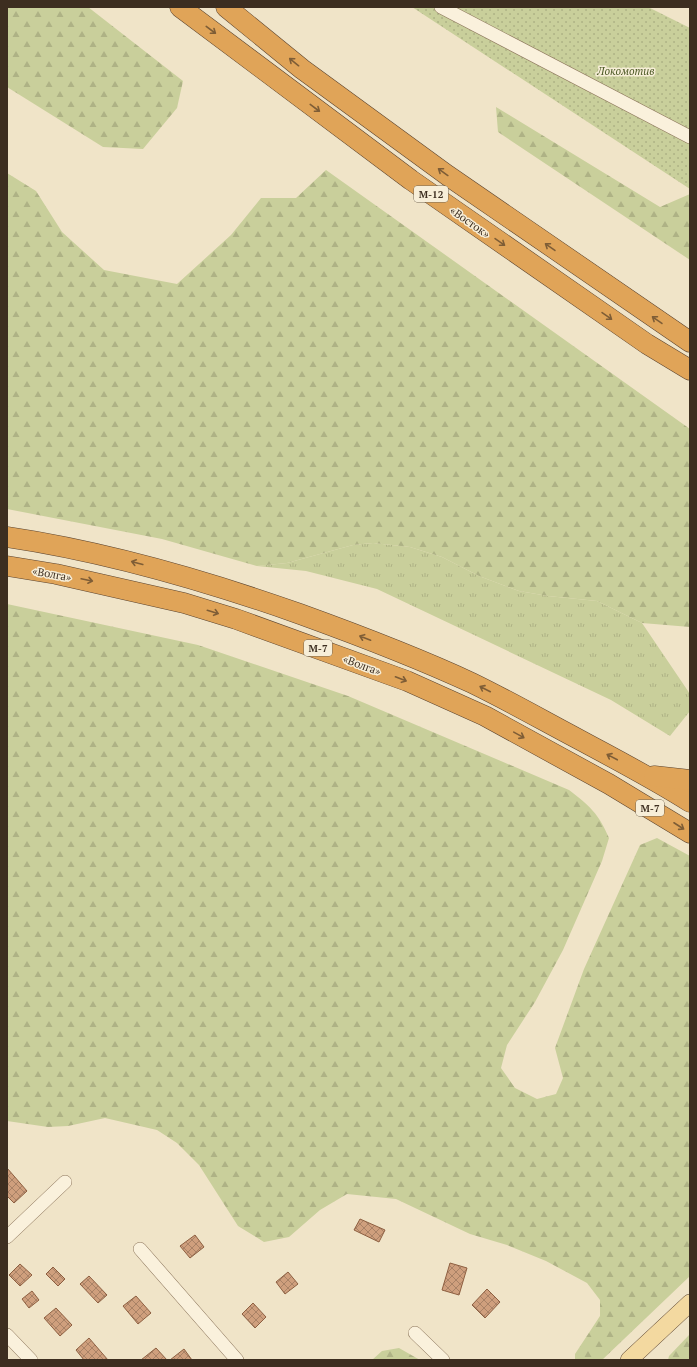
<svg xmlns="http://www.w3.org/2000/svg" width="697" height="1367" viewBox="0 0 697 1367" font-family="'PT Serif',serif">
<defs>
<pattern id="grass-tufts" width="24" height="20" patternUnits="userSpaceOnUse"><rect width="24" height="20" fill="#c9cf9b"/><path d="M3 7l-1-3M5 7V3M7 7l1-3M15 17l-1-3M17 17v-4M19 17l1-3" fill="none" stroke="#aeb285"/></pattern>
<pattern id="forest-firs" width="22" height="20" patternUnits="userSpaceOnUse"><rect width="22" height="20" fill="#c9cf9b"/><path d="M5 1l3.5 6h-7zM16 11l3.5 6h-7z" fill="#aeb285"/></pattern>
<pattern id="garden-dots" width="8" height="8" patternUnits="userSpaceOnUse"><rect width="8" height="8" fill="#c9cf9b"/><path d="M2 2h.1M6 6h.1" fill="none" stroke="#aeb285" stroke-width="1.8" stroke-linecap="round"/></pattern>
<pattern id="building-cross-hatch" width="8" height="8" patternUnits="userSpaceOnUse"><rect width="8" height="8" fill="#cf9f7d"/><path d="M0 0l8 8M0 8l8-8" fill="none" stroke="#a98266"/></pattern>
</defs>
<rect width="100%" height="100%" fill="#f0e4c8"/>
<polygon fill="url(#grass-tufts)" points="373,543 410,547 442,557 479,576 519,591 548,596 597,601 642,623 690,694 690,711 670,736 611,700 377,589 306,571 257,566 287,563 353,545"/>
<g fill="url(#forest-firs)">
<polygon points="7,7 88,7 183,81 177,108 143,149 103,147 7,87"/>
<polygon points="496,107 660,207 690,194 690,260 498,132"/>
<polygon points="326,170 690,429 690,627 642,623 597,601 548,596 519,591 479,576 442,557 410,547 373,543 353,545 287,563 257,566 162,539 7,509 7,173 36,191 62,232 104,270 177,284 231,235 261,198 296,198"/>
<path d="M 7,604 L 198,645 L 348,696 L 569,790 C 589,805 599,814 609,838 L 602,861 L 563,950 L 535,1002 L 507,1045 L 501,1068 L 515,1088 L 537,1099 L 556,1094 L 563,1078 L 555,1048 L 584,969 L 640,845 L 657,838 L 690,856 L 690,1276 L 602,1360 L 575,1360 L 575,1354 L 600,1316 L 600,1300 L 587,1283 L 546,1261 L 507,1245 L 470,1234 L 396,1199 L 347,1194 L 320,1210 L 289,1237 L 264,1242 L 238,1226 L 199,1165 L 177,1143 L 157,1130 L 105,1118 L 68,1126 L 48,1127 L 7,1121 Z"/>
<polygon points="690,1334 690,1360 668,1360 669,1356"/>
<polygon points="399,1348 420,1360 372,1360 382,1351"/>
</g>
<polygon fill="url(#garden-dots)" points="412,7 648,7 690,28 690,189"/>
<g fill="url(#building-cross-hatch)" stroke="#8d5f41">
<polygon points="7,1168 27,1191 14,1203 7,1196"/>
<polygon points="360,1219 385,1230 379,1242 354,1230"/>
<polygon points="195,1235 204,1247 190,1258 180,1246"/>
<polygon points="450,1263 467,1268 459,1295 442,1290"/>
<polygon points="20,1264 32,1275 20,1286 9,1275"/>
<polygon points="53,1267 65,1279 58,1286 46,1274"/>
<polygon points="288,1272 298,1284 285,1294 276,1282"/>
<polygon points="89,1276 107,1295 98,1303 80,1284"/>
<polygon points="487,1289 500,1302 485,1318 472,1305"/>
<polygon points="32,1291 39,1300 29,1308 22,1299"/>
<polygon points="136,1296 151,1313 138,1324 123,1306"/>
<polygon points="253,1303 266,1317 255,1328 242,1314"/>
<polygon points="56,1308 72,1325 60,1336 44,1318"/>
<polygon points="89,1338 108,1360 84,1360 76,1350"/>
<polygon points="156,1348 167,1360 141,1360"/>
<polygon points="184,1349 192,1360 170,1360"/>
</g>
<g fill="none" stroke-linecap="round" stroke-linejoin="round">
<defs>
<g id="minor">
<polyline points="441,7 690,137"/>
<polyline points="7,1237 65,1182"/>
<polyline points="140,1249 237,1360"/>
<polyline points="415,1333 443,1360"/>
<polyline points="7,1335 31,1360"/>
</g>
<polyline id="major" points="629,1360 690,1303"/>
<g id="highway">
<polyline points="180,7 411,180 647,344 690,370"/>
<polyline points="226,7 302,69 447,175 690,342"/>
<path d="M 7,537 C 108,552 204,580 300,614 C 358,635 416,657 472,683 C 509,701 544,721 580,740 C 617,760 654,779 690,802"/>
<polyline points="7,566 56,574 184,603 236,619 407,681 485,716 609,784 690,833"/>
<polyline points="654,776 690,780"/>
</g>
</defs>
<use href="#minor" stroke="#8d765c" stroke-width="14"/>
<use href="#major" stroke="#5b4430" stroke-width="18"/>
<use href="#highway" stroke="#5b4430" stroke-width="21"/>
<use href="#minor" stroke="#faf1dc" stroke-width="13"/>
<use href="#major" stroke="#f3d9a0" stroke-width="17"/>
<use href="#highway" stroke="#e0a458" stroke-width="20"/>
</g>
<defs><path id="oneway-shaft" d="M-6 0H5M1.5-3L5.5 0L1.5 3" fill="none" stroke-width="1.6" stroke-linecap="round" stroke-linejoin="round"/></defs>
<g stroke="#7e5d36">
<use href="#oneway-shaft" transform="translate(211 30) rotate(37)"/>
<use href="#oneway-shaft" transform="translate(294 62) rotate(-141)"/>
<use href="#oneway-shaft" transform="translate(315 108) rotate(37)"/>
<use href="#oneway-shaft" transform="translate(443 172) rotate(-144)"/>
<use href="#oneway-shaft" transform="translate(500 242) rotate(35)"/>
<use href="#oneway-shaft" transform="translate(550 247) rotate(-145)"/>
<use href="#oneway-shaft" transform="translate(607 316) rotate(35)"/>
<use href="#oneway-shaft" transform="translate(657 320) rotate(-145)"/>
<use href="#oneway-shaft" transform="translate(137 563) rotate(-165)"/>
<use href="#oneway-shaft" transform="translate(87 580) rotate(12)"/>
<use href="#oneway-shaft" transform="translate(213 612) rotate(17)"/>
<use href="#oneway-shaft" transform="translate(365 638) rotate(-159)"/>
<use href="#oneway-shaft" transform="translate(401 679) rotate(21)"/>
<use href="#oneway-shaft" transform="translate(485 689) rotate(-153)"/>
<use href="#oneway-shaft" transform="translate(519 735) rotate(29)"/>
<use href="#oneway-shaft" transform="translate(612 757) rotate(-152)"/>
<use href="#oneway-shaft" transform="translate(679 826) rotate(33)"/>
</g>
<g text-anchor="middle" stroke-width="3" stroke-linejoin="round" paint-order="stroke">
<g fill="#f7eed8" stroke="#756857" stroke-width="1">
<rect x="414" y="186" width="34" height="16" rx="3"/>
<rect x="304" y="640" width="28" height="16" rx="3"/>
<rect x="636" y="800" width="28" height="16" rx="3"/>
</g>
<g font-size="10" font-weight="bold" fill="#3d2e20">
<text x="431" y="198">М-12</text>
<text x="318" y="652">М-7</text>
<text x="650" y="812">М-7</text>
</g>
<g font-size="11" font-style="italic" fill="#4d5a26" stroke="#f7eed8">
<text x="626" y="75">Локомотив</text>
</g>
<g font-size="11" fill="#3d2e20" stroke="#f7eed8">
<text transform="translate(470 222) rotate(35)" y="4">«Восток»</text>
<text transform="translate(52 574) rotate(10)" y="4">«Волга»</text>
<text transform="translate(362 665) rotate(20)" y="4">«Волга»</text>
</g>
</g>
<rect width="697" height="1367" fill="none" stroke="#3d2e20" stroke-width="16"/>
</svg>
